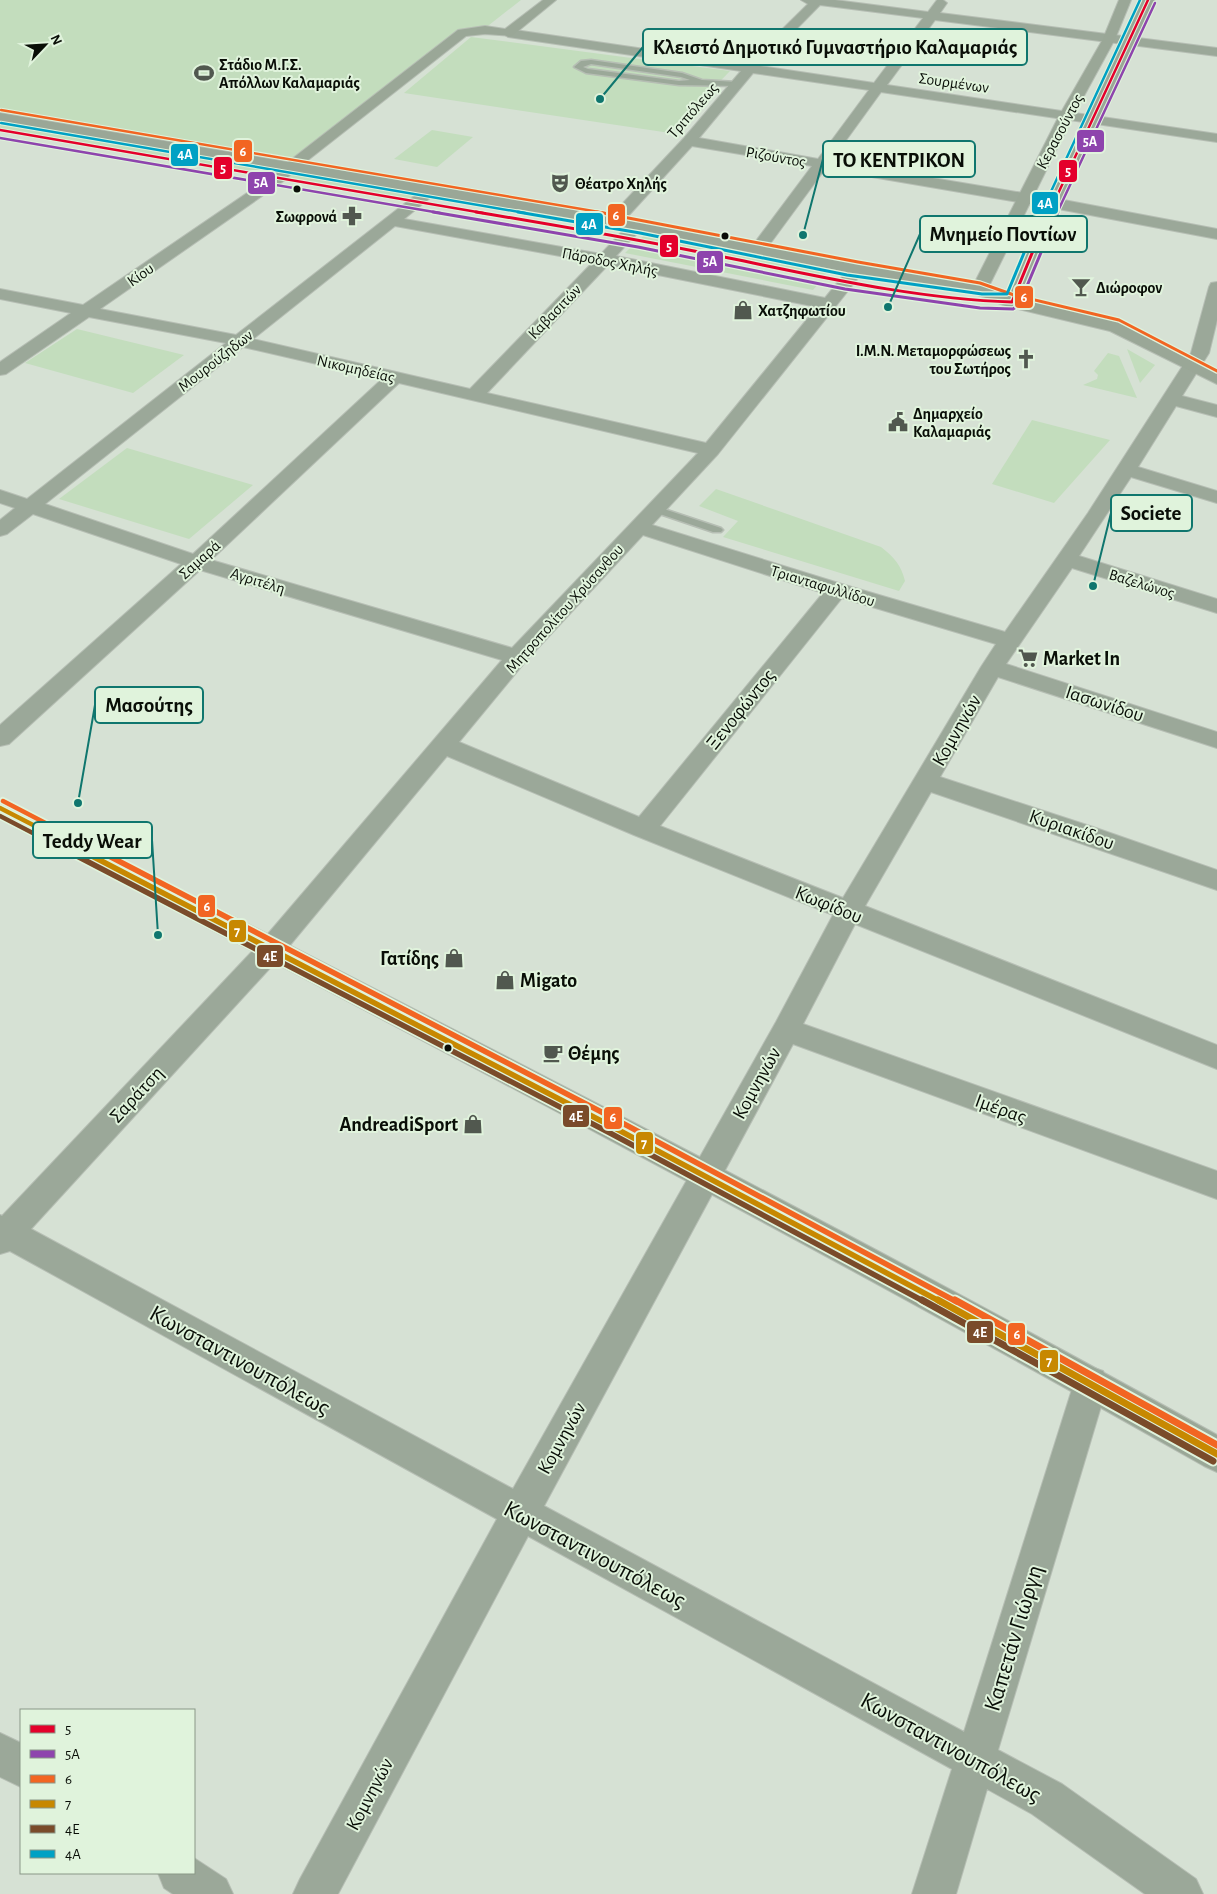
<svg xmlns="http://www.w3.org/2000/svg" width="1217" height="1894" viewBox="0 0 1217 1894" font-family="'Alegreya Sans',sans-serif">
<rect width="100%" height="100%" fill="#d6e1d4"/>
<g fill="#c3ddbd">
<polygon points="0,0 521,0 484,29 462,32 279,177 0,130"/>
<polygon points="471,37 730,71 670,133 404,93"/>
<polygon points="432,130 473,137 437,167 394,159"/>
<polygon points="292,166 429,190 416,200 282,177"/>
<polygon points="651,229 834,264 823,277 639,240"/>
<polygon points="631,247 819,283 813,290 625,253"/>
<polygon points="77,329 184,355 133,393 25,363"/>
<polygon points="1127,349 1155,365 1140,383"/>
<polygon points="1108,353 1119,356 1137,398 1083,385 1097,379 1098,375 1094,371"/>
<polygon points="1032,420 1110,440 1054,503 992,484"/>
<polygon points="127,448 253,485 189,539 59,499"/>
<path d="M 716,489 L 881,547 C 894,557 901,565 905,581 L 899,591 L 723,537 L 738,521 L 699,506 Z"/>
</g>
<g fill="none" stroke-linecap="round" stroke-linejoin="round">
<defs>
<g id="lane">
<path d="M 591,60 L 682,73 L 702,80 L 737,82 L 741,84 L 737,86 L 679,85 L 586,73 L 574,67 L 581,61 ZM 591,64 L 681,77 L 690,80 L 679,81 L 588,69 L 583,67 Z"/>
<polygon points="655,506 721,528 723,530 721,532 713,532 651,511 649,509"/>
</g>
<g id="street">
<path d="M 801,0 L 835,0 L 928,12 L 937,0 L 943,0 L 947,3 L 940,13 L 1217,48 L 1217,56 L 935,20 L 887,85 L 1217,134 L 1217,142 L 881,92 L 831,161 L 1053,198 L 1217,229 L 1217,239 L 1053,208 L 825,169 L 764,252 L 752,252 L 750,249 L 812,166 L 692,146 L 620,225 L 608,225 L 606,222 L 608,219 L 684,138 L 741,71 L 508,37 L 502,33 L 508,29 L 747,64 L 808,4 ZM 820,5 L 923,18 L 874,83 L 760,66 ZM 753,73 L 869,90 L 818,159 L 699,138 Z"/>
<path d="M 292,162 L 297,163 L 299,166 L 285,180 L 100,309 L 236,335 L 426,187 L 436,187 L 439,190 L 436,193 L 404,219 L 601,254 L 630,223 L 642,223 L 644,226 L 616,256 L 825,298 L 851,266 L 863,266 L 865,269 L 863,272 L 718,454 L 652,525 L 845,585 L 1005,632 L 1088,513 L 1191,353 L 1209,287 L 1211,283 L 1217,282 L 1217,320 L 1209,353 L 1182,396 L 1217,405 L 1217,417 L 1176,406 L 1138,467 L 1217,491 L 1217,503 L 1131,477 L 1079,556 L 1217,599 L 1217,613 L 1072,568 L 1006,664 L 1217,732 L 1217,748 L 998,677 L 940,777 L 1093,827 L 1217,870 L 1217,890 L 931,792 L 865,906 L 1217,1045 L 1217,1069 L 855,924 L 803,1024 L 1217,1171 L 1217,1199 L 793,1044 L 544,1506 L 964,1732 L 1074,1383 L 1079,1371 L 1091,1367 L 1103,1371 L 1108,1383 L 998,1750 L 1062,1784 L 1196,1879 L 1203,1894 L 1145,1894 L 1032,1814 L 987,1789 L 956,1894 L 912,1894 L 952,1769 L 528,1536 L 338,1894 L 293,1894 L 300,1879 L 497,1519 L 10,1251 L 0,1254 L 0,1215 L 2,1216 L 261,942 L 502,660 L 200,570 L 9,744 L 0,746 L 0,725 L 181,564 L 33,514 L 7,534 L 0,536 L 0,520 L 15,508 L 0,503 L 0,490 L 27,499 L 226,343 L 89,317 L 6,374 L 0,375 L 0,362 L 71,313 L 0,299 L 0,289 L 83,305 L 275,174 L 287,163 ZM 395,226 L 593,262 L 470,389 L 253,339 ZM 608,265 L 817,307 L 706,443 L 487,393 ZM 243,347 L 382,379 L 193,554 L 45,504 ZM 399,383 L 698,453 L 512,648 L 211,560 ZM 643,535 L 823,593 L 639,817 L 459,742 L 525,662 ZM 842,598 L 996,644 L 981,667 L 843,898 L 660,826 ZM 447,756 L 634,835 L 833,915 L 776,1022 L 513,1489 L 31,1229 L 281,956 Z"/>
<polygon points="0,1733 21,1743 21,1787 0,1777"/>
<polygon points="194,1858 226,1879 233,1894 173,1894 164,1888 158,1873 194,1873"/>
</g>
<g id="secondary">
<polygon points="543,0 556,0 512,36 485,34 466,36 303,164 614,217 857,264 974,284 1059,116 1103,39 1119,0 1131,0 1115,39 1073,116 988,288 1007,294 1045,203 1142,0 1154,0 1061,203 1022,299 1122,323 1217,372 1217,384 1110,331 1006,306 975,294 857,274 614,227 0,121 0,113 288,162 458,30 485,26 505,29"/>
<path d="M 0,799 L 9,802 C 414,1009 819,1214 1217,1435 L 1217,1472 L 1204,1466 C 808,1241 404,1030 0,819 Z"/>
</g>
</defs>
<use href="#lane" stroke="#b6beb4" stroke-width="3"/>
<use href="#street" stroke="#b6beb4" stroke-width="2"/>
<use href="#secondary" stroke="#b6beb4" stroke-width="2"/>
<use href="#lane" fill="#9ba899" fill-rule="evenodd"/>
<use href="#street" fill="#9ba899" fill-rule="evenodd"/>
<use href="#secondary" fill="#9aa797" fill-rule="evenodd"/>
<defs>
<g id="bus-1-far1">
<polyline points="0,130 483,213"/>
<polyline points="1049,213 1148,0"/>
</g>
<path id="bus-1" d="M 476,212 C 561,226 645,241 729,258 C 822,277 917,299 1012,302 L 1049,212"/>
<g id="bus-2-far1">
<polyline points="0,138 440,213"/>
<polyline points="1057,213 1155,3"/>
</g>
<polyline id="bus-2" points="433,212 638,247 845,289 980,308 1013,309 1019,305 1058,212"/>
<polyline id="bus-3-far4" points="1,110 605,213"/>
<polyline id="bus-3-far3" points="597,212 858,262 980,283 1014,295 1119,320 1217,371"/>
<polyline id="bus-3-far2" points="3,801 84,843"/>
<polyline id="bus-3-far1" points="82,842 613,1118 957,1302"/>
<polyline id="bus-3" points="955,1300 1217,1445"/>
<polyline id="bus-4-far2" points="0,808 68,843"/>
<polyline id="bus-4-far1" points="65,842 611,1126 941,1302"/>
<polyline id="bus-4" points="938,1300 1217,1454"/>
<polyline id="bus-5-far2" points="0,816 52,843"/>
<polyline id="bus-5-far1" points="50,842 610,1133 925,1302"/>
<polyline id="bus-5" points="922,1300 1213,1461"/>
<g id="bus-6-far1">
<polyline points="1,123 525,213"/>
<polyline points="1041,213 1140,0"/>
</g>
<polyline id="bus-6" points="518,212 640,233 847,275 982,294 1007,294 1041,212"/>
</defs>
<use href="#bus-1-far1" stroke="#e0f3dc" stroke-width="4.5"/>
<use href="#bus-1" stroke="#e0f3dc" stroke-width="5.5"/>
<use href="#bus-2-far1" stroke="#e0f3dc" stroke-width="4.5"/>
<use href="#bus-2" stroke="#e0f3dc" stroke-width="5.5"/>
<use href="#bus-3-far4" stroke="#e0f3dc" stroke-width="4.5"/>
<use href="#bus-3-far3" stroke="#e0f3dc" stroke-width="5.5"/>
<use href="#bus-3-far2" stroke="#e0f3dc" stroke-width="8"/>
<use href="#bus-3-far1" stroke="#e0f3dc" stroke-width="9"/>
<use href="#bus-3" stroke="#e0f3dc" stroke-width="11"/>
<use href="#bus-4-far2" stroke="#e0f3dc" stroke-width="8"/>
<use href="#bus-4-far1" stroke="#e0f3dc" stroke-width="9"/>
<use href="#bus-4" stroke="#e0f3dc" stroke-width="11"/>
<use href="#bus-5-far2" stroke="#e0f3dc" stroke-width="8"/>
<use href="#bus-5-far1" stroke="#e0f3dc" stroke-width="9"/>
<use href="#bus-5" stroke="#e0f3dc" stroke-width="11"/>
<use href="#bus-6-far1" stroke="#e0f3dc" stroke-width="4.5"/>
<use href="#bus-6" stroke="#e0f3dc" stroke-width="5.5"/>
<use href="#bus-1-far1" stroke="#e4002b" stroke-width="2.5"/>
<use href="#bus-1" stroke="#e4002b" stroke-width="3"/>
<use href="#bus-2-far1" stroke="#8e44ad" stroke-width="2.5"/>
<use href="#bus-2" stroke="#8e44ad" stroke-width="3"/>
<use href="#bus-3-far4" stroke="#f26522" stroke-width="2.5"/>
<use href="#bus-3-far3" stroke="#f26522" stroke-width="3"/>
<use href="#bus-3-far2" stroke="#f26522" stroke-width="4.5"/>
<use href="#bus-3-far1" stroke="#f26522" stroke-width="5.5"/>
<use href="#bus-3" stroke="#f26522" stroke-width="7"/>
<use href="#bus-4-far2" stroke="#c78801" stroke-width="4.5"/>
<use href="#bus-4-far1" stroke="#c78801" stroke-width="5.5"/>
<use href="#bus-4" stroke="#c78801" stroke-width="7"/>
<use href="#bus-5-far2" stroke="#7a4b2a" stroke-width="4.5"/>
<use href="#bus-5-far1" stroke="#7a4b2a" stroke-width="5.5"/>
<use href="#bus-5" stroke="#7a4b2a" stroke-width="7"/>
<use href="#bus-6-far1" stroke="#00a1c4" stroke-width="2.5"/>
<use href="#bus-6" stroke="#00a1c4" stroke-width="3"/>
</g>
<defs>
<symbol id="stadium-bare" viewBox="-9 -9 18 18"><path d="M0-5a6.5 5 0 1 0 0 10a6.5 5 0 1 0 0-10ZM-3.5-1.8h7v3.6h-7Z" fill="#51584f" stroke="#e0f3dc" stroke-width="2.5" paint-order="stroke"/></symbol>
<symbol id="theatre-bare" viewBox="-9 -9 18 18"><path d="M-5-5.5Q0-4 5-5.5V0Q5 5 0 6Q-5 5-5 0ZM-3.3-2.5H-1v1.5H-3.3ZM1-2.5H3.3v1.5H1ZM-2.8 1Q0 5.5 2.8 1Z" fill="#51584f" stroke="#e0f3dc" stroke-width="2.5" paint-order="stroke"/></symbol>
<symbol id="pharmacy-bare" viewBox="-9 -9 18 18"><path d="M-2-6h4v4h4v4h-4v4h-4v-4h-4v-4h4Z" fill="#51584f" stroke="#e0f3dc" stroke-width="2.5" paint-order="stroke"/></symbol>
<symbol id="bar-bare" viewBox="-9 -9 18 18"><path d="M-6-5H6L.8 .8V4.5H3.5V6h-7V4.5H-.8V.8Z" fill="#51584f" stroke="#e0f3dc" stroke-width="2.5" paint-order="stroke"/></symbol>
<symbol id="shop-bare" viewBox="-9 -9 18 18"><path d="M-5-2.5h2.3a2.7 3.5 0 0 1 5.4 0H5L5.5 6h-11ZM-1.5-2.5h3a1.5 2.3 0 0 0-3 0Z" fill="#51584f" stroke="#e0f3dc" stroke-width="2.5" paint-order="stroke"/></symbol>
<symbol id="church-bare" viewBox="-9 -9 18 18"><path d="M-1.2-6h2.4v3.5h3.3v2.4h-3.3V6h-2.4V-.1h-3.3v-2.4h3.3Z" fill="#51584f" stroke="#e0f3dc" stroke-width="2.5" paint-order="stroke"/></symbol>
<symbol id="civic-bare" viewBox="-9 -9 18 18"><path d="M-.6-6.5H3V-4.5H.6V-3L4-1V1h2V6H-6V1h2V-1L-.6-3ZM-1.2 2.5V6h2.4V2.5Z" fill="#51584f" stroke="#e0f3dc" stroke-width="2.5" paint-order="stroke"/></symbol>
<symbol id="supermarket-bare" viewBox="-9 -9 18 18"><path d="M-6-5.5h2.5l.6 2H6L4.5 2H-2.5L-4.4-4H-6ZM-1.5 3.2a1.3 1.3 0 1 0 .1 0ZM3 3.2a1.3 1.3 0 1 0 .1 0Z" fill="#51584f" stroke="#e0f3dc" stroke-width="2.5" paint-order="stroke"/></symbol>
<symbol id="cafe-bare" viewBox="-9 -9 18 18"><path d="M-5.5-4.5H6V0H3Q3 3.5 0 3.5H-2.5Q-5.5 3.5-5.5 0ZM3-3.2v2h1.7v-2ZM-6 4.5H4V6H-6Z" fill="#51584f" stroke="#e0f3dc" stroke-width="2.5" paint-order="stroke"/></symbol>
</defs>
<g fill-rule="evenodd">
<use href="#stadium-bare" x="190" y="59" width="28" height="28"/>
<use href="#theatre-bare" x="546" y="169" width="28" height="28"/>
<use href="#pharmacy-bare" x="338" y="202" width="28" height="28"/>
<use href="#bar-bare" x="1067" y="273" width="28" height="28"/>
<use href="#shop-bare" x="729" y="296" width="28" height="28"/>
<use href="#church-bare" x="1012" y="345" width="28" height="28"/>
<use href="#civic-bare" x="884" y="408" width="28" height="28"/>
<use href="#supermarket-bare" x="1014" y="644" width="28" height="28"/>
<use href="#shop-bare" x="440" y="944" width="28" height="28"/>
<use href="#shop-bare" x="491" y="966" width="28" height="28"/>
<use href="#cafe-bare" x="539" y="1039" width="28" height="28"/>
<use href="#shop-bare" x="459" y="1110" width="28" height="28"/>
</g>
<g fill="#090e07" stroke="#e0f3dc" stroke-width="2">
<circle cx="297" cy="189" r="4.5"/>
<circle cx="725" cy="236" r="4.5"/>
<circle cx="448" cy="1048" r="4.5"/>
</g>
<g text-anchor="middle" stroke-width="4" stroke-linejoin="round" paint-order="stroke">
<g font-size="16" font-weight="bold" fill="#090e07" stroke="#e0f3dc" text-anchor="start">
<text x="219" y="70">Στάδιο Μ.Γ.Σ.<tspan x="219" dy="18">Απόλλων Καλαμαριάς</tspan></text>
<text x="575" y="189">Θέατρο Χηλής</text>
<text x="337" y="222" text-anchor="end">Σωφρονά</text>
<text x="1096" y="293">Διώροφον</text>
<text x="758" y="316">Χατζηφωτίου</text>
<text x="1011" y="356" text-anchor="end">Ι.Μ.Ν. Μεταμορφώσεως<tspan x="1011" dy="18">του Σωτήρος</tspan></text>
<text x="913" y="419">Δημαρχείο<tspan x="913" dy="18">Καλαμαριάς</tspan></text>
</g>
<g font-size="16" fill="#090e07" stroke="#e0f3dc">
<text transform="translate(954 82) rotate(8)" y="6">Σουρμένων</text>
<text transform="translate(692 110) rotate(-49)" y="6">Τριπόλεως</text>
<text transform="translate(1059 131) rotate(-62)" y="6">Κερασούντος</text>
<text transform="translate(776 156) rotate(10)" y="6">Ριζούντος</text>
<text transform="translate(610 261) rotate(11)" y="6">Πάροδος Χηλής</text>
<text transform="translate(140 274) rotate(-35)" y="6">Κίου</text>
<text transform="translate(554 311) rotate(-46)" y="6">Καβασιτών</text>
<text transform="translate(215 360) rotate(-38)" y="6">Μουρούζηδων</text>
<text transform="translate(356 368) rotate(13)" y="6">Νικομηδείας</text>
<text transform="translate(199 559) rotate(-42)" y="6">Σαμαρά</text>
<text transform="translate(258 580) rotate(17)" y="6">Αγριτέλη</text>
<text transform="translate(1142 583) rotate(17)" y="6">Βαζελώνος</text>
<text transform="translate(823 585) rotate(17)" y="6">Τριανταφυλλίδου</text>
<text transform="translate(564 608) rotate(-48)" y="6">Μητροπολίτου Χρύσανθου</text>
</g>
<g font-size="20" font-weight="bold" fill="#090e07" stroke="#e0f3dc" text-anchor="start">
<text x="1043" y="665">Market In</text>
<text x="439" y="965" text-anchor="end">Γατίδης</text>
<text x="520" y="987">Migato</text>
<text x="568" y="1060">Θέμης</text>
<text x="458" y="1131" text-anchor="end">AndreadiSport</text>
</g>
<g font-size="20" fill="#090e07" stroke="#e0f3dc">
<text transform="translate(1105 703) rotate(18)" y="7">Ιασωνίδου</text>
<text transform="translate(740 709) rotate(-51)" y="7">Ξενοφώντος</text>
<text transform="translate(956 730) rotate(-60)" y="7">Κομνηνών</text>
<text transform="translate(1072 829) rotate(19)" y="7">Κυριακίδου</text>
<text transform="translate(829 904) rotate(22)" y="7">Κωφίδου</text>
<text transform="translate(756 1083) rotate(-61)" y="7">Κομνηνών</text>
<text transform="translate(136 1094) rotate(-47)" y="7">Σαράτση</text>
<text transform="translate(1001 1108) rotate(20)" y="7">Ιμέρας</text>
<text transform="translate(561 1438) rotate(-61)" y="7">Κομνηνών</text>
<text transform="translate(369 1794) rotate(-62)" y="7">Κομνηνών</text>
</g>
<g font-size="24" fill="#090e07" stroke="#e0f3dc">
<text transform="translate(240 1360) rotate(29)" y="8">Κωνσταντινουπόλεως</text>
<text transform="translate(595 1554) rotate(28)" y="8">Κωνσταντινουπόλεως</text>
<text transform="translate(1013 1638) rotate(-73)" y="8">Καπετάν Γιώργη</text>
<text transform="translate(951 1747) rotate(29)" y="8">Κωνσταντινουπόλεως</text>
</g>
</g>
<path fill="none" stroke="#0f766e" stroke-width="2" d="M600 99L643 47M803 235L823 159M888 307L920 234M1093 586L1111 513M78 803L95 705M158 935L152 840"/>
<g fill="#0f766e" stroke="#e0f3dc" stroke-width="2">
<circle cx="600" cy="99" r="5"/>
<circle cx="803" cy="235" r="5"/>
<circle cx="888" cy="307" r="5"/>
<circle cx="1093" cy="586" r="5"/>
<circle cx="78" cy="803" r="5"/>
<circle cx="158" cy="935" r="5"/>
</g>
<g fill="#e0f3dc" stroke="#0f766e" stroke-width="2">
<rect x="643" y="29" width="384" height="36" rx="5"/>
<rect x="823" y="141" width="152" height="36" rx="5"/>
<rect x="920" y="216" width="167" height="36" rx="5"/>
<rect x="1111" y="495" width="81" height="36" rx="5"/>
<rect x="95" y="687" width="108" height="36" rx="5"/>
<rect x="33" y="822" width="119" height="36" rx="5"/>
</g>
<g font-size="21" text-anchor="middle" font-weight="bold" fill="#090e07">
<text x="835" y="54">Κλειστό Δημοτικό Γυμναστήριο Καλαμαριάς</text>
<text x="899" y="167">ΤΟ ΚΕΝΤΡΙΚΟΝ</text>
<text x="1003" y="241">Μνημείο Ποντίων</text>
<text x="1151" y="520">Societe</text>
<text x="149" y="712">Μασούτης</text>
<text x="92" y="848">Teddy Wear</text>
</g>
<g stroke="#e0f3dc" stroke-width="2">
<rect x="1076" y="129" width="29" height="24" rx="5" fill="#8e44ad"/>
<rect x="233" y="139" width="20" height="24" rx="5" fill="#f26522"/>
<rect x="170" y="143" width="29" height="24" rx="5" fill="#00a1c4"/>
<rect x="213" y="156" width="20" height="24" rx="5" fill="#e4002b"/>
<rect x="1058" y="159" width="20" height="24" rx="5" fill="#e4002b"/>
<rect x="247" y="171" width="29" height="24" rx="5" fill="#8e44ad"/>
<rect x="1031" y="191" width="28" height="24" rx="5" fill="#00a1c4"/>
<rect x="607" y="203" width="19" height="24" rx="5" fill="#f26522"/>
<rect x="575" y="212" width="29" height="24" rx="5" fill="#00a1c4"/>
<rect x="659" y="234" width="20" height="24" rx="5" fill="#e4002b"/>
<rect x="696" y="250" width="28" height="24" rx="5" fill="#8e44ad"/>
<rect x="1014" y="285" width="20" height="24" rx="5" fill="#f26522"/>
<rect x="197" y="894" width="19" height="24" rx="5" fill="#f26522"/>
<rect x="228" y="919" width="19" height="24" rx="5" fill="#c78801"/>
<rect x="256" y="944" width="28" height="24" rx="5" fill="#7a4b2a"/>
<rect x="562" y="1104" width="28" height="24" rx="5" fill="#7a4b2a"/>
<rect x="603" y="1106" width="20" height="24" rx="5" fill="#f26522"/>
<rect x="635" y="1131" width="19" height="24" rx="5" fill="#c78801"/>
<rect x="966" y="1320" width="28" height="24" rx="5" fill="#7a4b2a"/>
<rect x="1007" y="1322" width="19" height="24" rx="5" fill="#f26522"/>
<rect x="1039" y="1349" width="20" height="24" rx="5" fill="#c78801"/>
</g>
<g font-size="14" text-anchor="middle" font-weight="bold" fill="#fff">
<text x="1090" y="146">5Α</text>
<text x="243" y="156">6</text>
<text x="185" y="159">4Α</text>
<text x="223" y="173">5</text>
<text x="1068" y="176">5</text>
<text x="261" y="187">5Α</text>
<text x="1045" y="208">4Α</text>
<text x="616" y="220">6</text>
<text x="589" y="229">4Α</text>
<text x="669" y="251">5</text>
<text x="710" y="266">5Α</text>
<text x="1024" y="302">6</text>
<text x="207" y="911">6</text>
<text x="237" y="936">7</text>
<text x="270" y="961">4Ε</text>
<text x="576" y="1121">4Ε</text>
<text x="613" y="1122">6</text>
<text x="644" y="1148">7</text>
<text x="980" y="1337">4Ε</text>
<text x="1017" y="1339">6</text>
<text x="1049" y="1366">7</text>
</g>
<rect x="20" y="1709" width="175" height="165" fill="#e0f3dc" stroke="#8a9787"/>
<rect x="30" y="1725" width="25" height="8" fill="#e4002b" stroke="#8a9787"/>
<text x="65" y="1734" font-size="15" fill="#090e07">5</text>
<rect x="30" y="1750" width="25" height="8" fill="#8e44ad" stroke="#8a9787"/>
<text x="65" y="1759" font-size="15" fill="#090e07">5Α</text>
<rect x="30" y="1775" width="25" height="8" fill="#f26522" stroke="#8a9787"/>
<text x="65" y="1784" font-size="15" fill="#090e07">6</text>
<rect x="30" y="1800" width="25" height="8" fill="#c78801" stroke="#8a9787"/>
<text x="65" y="1809" font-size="15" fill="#090e07">7</text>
<rect x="30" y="1825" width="25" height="8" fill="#7a4b2a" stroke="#8a9787"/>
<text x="65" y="1834" font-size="15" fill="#090e07">4Ε</text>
<rect x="30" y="1850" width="25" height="8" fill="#00a1c4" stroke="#8a9787"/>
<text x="65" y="1859" font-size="15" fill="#090e07">4Α</text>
<g transform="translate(45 45) rotate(65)" stroke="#e0f3dc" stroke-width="4" paint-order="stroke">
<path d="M0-4L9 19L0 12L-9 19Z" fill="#090e07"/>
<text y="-8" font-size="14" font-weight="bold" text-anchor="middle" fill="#090e07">N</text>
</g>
</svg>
